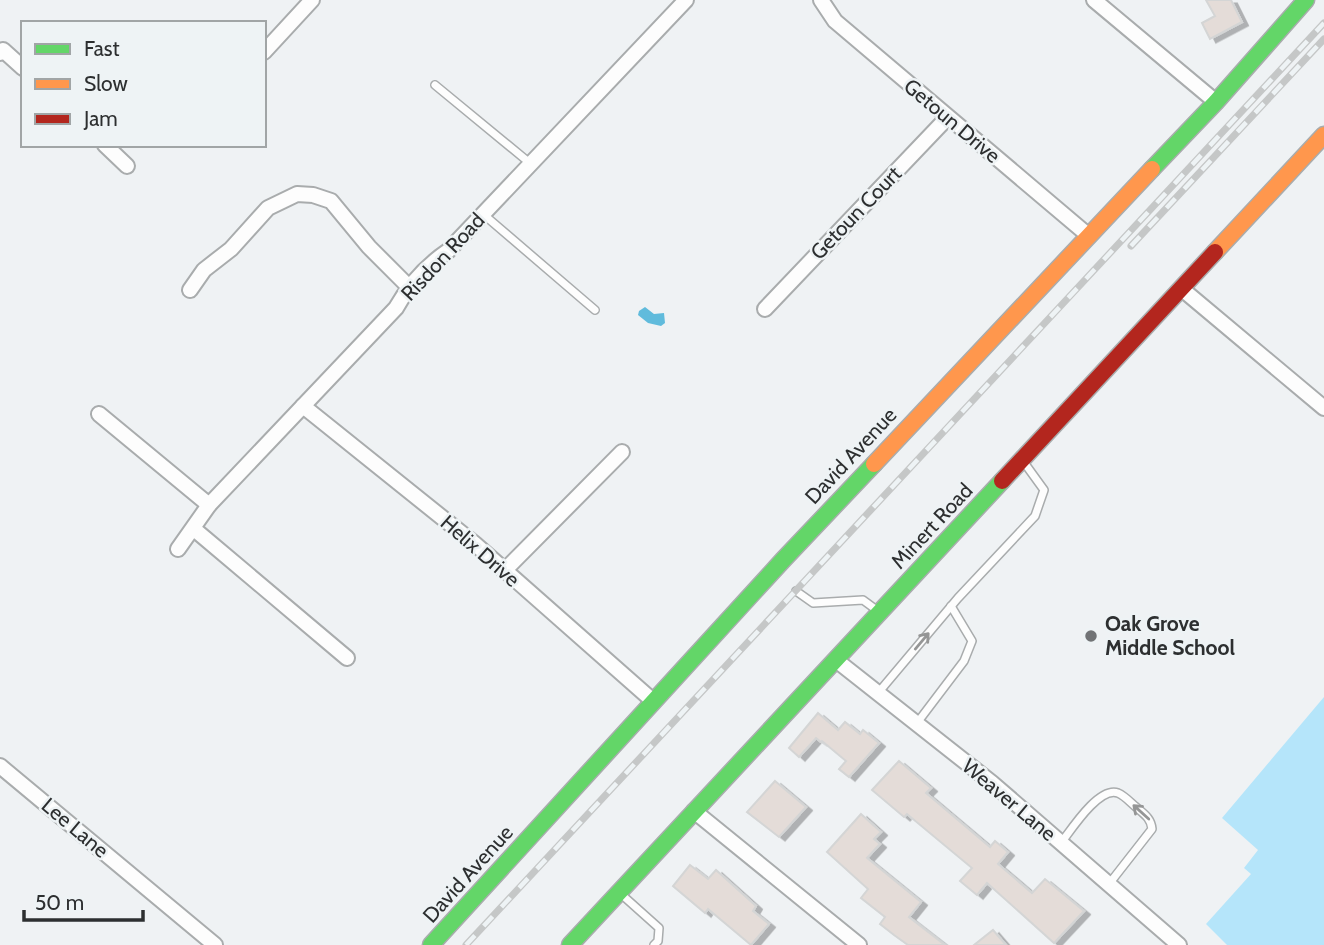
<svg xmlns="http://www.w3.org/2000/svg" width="1324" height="945" viewBox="0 0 1324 945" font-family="Cabin,sans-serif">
<defs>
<filter id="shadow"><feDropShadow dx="6" dy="3.5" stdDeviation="0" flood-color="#0004"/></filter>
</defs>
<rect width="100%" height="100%" fill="#eff2f4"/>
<polygon fill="#b5e5fa" points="1324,697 1324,945 1227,945 1206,924 1251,874 1244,868 1258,850 1222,818"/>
<polygon fill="#60bbdc" points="645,307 654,314 664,313 665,323 661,326 648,323 638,315 639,311"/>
<g fill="#e4dcd8" stroke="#d4d5d5" stroke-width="2" filter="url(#shadow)">
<polygon points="1206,0 1231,0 1242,22 1210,39 1202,23 1215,16"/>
<polygon points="818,713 838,730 845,722 860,734 863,730 879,743 849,777 839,769 846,761 822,741 821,742 816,738 799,757 789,748"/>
<polygon points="899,761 931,788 926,793 990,847 995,841 1008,852 998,864 1032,893 1045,879 1084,911 1054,943 987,883 977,895 960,881 972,868 907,814 904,817 872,790"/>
<polygon points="775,781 806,807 779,837 747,812"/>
<polygon points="861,814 881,832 874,839 880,844 867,858 921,902 909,917 945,945 908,945 894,935 880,924 885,917 861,898 868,889 827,852"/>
<polygon points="690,865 708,879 716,870 756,906 753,911 769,924 751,945 708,909 705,913 673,886"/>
<polygon points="993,930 1006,945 974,945"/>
</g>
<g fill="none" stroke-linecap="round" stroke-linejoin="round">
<defs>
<g id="lane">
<polyline points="435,85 531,164"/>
<polyline points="483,214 595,310"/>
<polyline points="796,591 813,603 863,600 878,611"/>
<polyline points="878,693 958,598 1035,516 1044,490 1023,461"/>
<polyline points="917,723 964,661 972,641 951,606"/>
<path d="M 1061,843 C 1071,830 1099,786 1118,793 C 1125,796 1131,803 1136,807 C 1144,814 1151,818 1152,829 L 1109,884"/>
<polyline points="621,894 659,928 658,941 654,945"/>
</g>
<g id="street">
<polyline points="821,0 835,21 1089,236"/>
<polyline points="1094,0 1216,102"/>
<polyline points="264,52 312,0"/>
<polyline points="0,53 3,50 23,68"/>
<polyline points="105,145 127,166"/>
<polyline points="1182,289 1324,408"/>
<polyline points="190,290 204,270 231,249 268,208 297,194 313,195 331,201 369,247 409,287"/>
<polyline points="765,309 947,118"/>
<polyline points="303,406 475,544 653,701"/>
<polyline points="99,414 209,505"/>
<polyline points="194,529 347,658"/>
<path d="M 178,549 L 209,505 L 396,308 C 409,285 426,266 448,251 L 686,0"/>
<polyline points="504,571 622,452"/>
<polyline points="836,660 992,783 1179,945"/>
<polyline points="0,766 215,945"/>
<polyline points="694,811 859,945"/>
</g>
<g id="fast">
<polyline points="1152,169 1216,102 1306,0"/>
<polyline points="431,945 783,560 874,464"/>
<polyline points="570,945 1002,481"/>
</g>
<g id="slow">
<polyline points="1215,252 1324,135"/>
<polyline points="874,464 1152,169"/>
</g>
<polyline id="jam" points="1002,481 1215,252"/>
</defs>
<use href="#lane" stroke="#a9acad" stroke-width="10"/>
<use href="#street" stroke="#a9acad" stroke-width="18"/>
<use href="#fast" stroke="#a9acad" stroke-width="19"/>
<use href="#slow" stroke="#a9acad" stroke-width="19"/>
<use href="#jam" stroke="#a9acad" stroke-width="19"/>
<use href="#lane" stroke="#fdfdfd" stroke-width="7"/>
<use href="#street" stroke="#fdfdfd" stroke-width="14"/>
<use href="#fast" stroke="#63d668" stroke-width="16"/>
<use href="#slow" stroke="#ff974d" stroke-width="16"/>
<use href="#jam" stroke="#b3261e" stroke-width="16"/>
<defs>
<g id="rail">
<polyline points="1131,246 1324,39"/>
<polyline points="466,945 1324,23"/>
</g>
</defs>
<use href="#rail" stroke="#c5c7c7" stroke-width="7"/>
<use href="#rail" stroke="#eef3f5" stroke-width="4.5" stroke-dasharray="13" stroke-linecap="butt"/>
</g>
<defs><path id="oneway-shaft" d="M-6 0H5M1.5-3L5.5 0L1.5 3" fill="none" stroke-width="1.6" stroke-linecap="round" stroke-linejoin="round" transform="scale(1.75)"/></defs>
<g stroke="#959696">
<use href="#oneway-shaft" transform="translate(922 641) rotate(-50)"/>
<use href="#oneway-shaft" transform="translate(1141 812) rotate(-138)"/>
</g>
<circle fill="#717375" stroke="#eef3f5" stroke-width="2.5" cx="1091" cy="636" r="7"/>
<g text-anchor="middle" stroke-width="5" stroke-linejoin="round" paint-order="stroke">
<g font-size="21" fill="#2d2f30" stroke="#eef3f5">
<text transform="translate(952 121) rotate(40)" y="7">Getoun Drive</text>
<text transform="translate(856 213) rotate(-46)" y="7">Getoun Court</text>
<text transform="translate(443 257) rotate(-47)" y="7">Risdon Road</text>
<text transform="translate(851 456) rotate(-47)" y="7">David Avenue</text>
<text transform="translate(932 526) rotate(-47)" y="7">Minert Road</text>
<text transform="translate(480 551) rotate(41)" y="7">Helix Drive</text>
<text transform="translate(1009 800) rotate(40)" y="7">Weaver Lane</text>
<text transform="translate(75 828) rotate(40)" y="7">Lee Lane</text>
<text transform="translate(468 874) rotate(-48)" y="7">David Avenue</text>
</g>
<g font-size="21" font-weight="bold" fill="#2d2f30" stroke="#eef3f5" text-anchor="start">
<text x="1105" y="631">Oak Grove<tspan x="1105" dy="24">Middle School</tspan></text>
</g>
</g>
<rect x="21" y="21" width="245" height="126" fill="#eef3f5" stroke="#a1a5a6" stroke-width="2"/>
<rect x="35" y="44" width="35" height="10" fill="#63d668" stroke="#a1a5a6" stroke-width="2"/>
<text x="84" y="56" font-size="21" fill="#2d2f30">Fast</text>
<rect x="35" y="79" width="35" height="10" fill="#ff974d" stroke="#a1a5a6" stroke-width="2"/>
<text x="84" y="91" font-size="21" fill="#2d2f30">Slow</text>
<rect x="35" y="114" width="35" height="10" fill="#b3261e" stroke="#a1a5a6" stroke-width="2"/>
<text x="84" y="126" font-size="21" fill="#2d2f30">Jam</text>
<path d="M24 910v10h119v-10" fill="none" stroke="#2d2f30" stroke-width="3.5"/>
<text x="35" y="910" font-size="21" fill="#2d2f30" stroke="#eef3f5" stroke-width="5" paint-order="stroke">50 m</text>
</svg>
